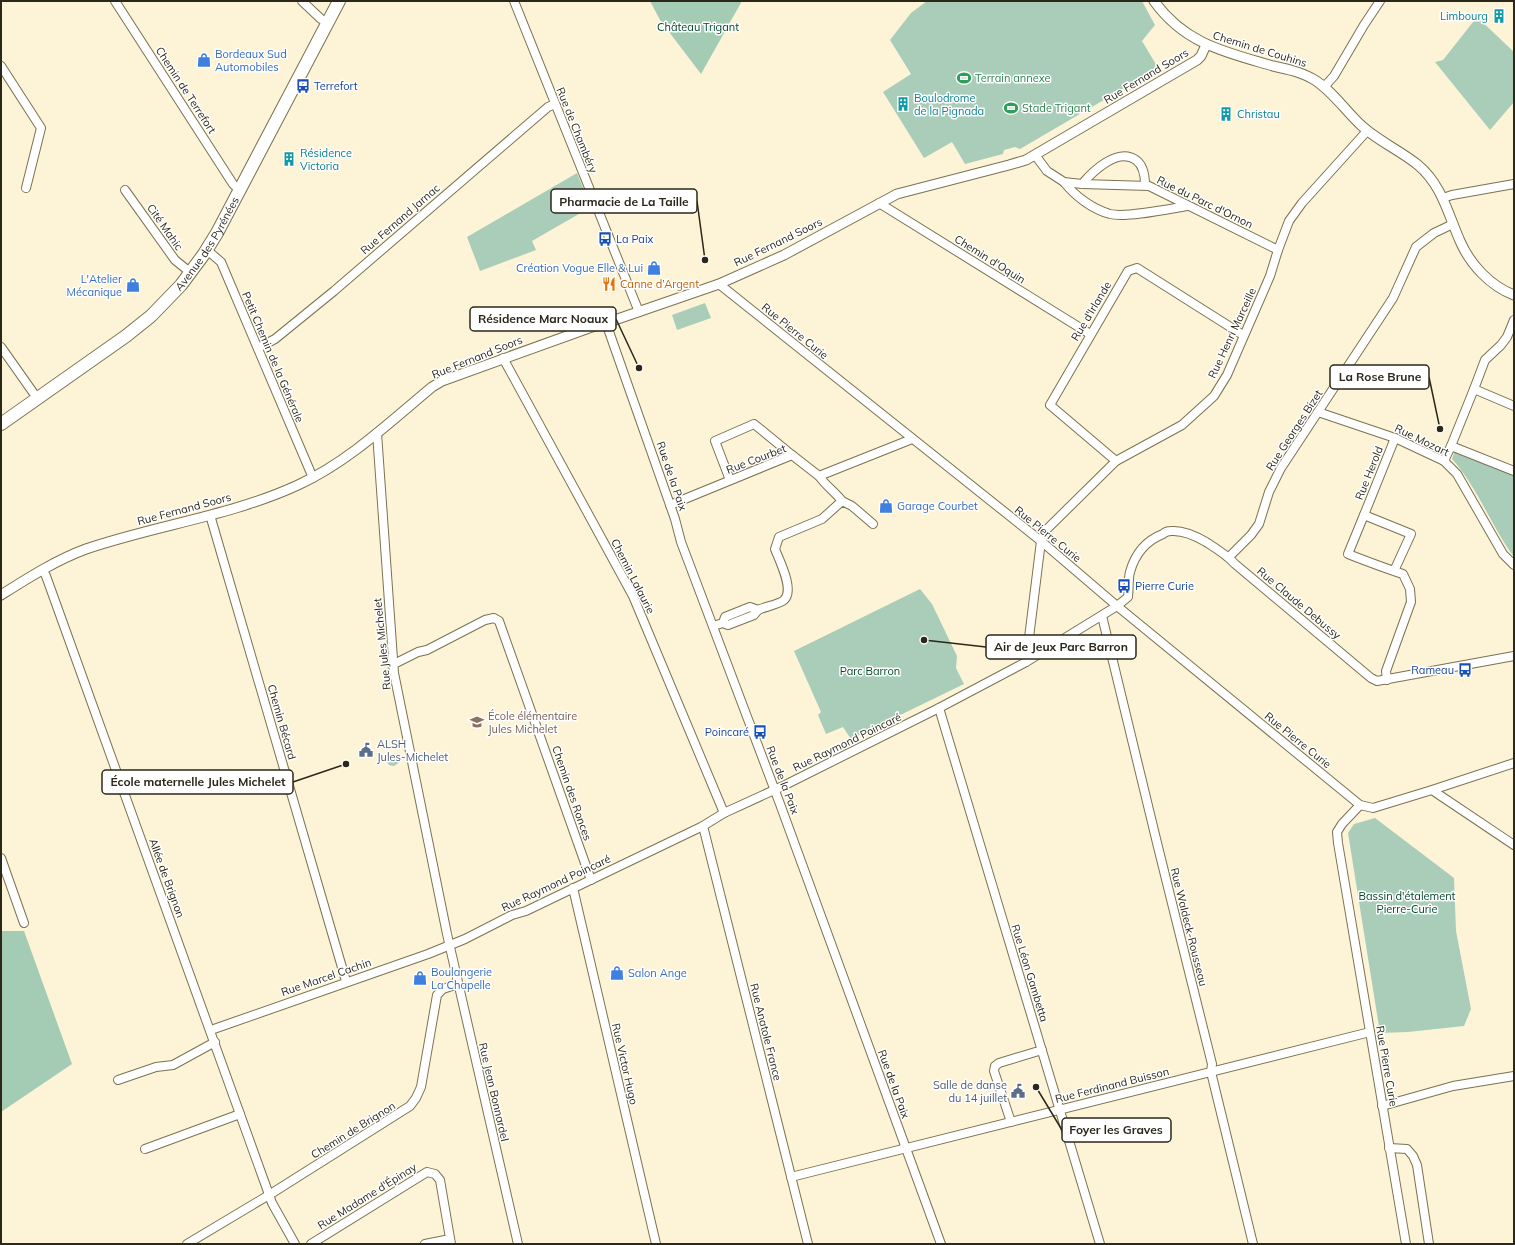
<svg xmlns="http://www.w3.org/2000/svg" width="1515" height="1245" viewBox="0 0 1515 1245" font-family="Mulish,sans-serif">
<rect width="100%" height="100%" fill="#fdf4d7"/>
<g fill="#a9cdb8">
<polygon points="927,1 1142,1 1155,25 1142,41 1157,66 1150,73 1020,149 1015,147 1004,150 1003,154 965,164 952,142 924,158 883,92 911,74 890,40 911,13"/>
<polygon points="1477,17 1514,52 1514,102 1490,130 1435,62 1443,60"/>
<polygon points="577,173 591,207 532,241 536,250 480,271 467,237"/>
<polygon points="705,303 711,318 677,330 672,315"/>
<path d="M 1455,450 L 1514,475 L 1514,557 C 1491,526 1478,488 1452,459 Z"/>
<polygon points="920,589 932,604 957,656 956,668 964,684 851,739 843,727 826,734 818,715 821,712 794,651"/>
<polygon points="396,755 400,762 394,766 389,765 386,761 386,759"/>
<polygon points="1375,818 1454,878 1456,931 1471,1009 1464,1026 1408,1032 1380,1033 1348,833 1354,824"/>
</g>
<g fill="#a4ccb4">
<polygon points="650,1 742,1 701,74 660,20"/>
<polygon points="1,931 24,931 72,1064 1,1112"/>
</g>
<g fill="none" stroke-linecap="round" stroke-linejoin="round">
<defs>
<g id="minor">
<polyline points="115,1 233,184 239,190"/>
<polyline points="302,1 321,19 328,23"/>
<polyline points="514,1 639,312"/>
<polyline points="1,66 41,128 26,188"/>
<polyline points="1324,87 1334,76 1364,25 1380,1"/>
<polyline points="1035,155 1047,171 1064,182 1082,184 1149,186 1278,250"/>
<path d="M 1064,182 C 1075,196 1092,209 1110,214 C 1126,218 1169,209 1187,206"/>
<path d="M 1082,184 C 1093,171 1118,147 1136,160 C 1144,166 1145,176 1145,185"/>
<polyline points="125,190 175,260 191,273"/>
<polyline points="1443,198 1452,195 1514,184"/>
<polyline points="879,203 1090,334"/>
<polyline points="207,250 221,262 313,478"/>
<polyline points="719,284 1041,541 1117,606 1360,805 1373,808 1432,790 1514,845"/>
<polyline points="606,323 675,519 681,542 780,804 941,1244"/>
<polyline points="1,347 37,398"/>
<polyline points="258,348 275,339 334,291 548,107 555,104"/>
<polyline points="503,358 633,596 724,813"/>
<polyline points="1474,389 1485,360 1501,345 1507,337 1514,320"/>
<polyline points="1318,412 1395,438 1444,461 1457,474 1503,554 1514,565"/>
<polyline points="377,433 394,673 447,934 518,1244"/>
<polyline points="1451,446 1514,471"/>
<polyline points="1116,461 1050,405 1128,271 1137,268 1243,335"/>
<polyline points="1444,461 1451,446 1474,389 1514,406"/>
<path d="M 819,476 C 826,486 835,492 842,501"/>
<polyline points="730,480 715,441 754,424 792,455"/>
<polyline points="670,505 792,455 819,476 912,439"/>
<polyline points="210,515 346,981"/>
<polyline points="1364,515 1395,438"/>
<polyline points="1229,557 1251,535 1259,524 1269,492 1281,468 1393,298 1416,247 1434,233 1453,224"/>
<polyline points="43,570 46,576 272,1203 295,1244"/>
<path d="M 758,610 C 764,607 780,604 784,600 C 795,590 779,560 775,549 L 779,537 L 822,519 L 842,501 L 852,506 L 873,524"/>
<polyline points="1102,616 1158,847 1212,1064 1211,1072 1253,1244"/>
<polyline points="723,623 725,617 750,607 758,610"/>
<polyline points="713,626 723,623 728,625 754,615 758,610"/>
<polyline points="1026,662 1041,541 1045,531 1116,461 1182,425 1214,396 1227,375 1270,276 1278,250 1289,221 1302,203 1367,131"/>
<polyline points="392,665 418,652 427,650 485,620 494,618 499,621 591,880"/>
<path d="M 1387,680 L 1386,671 L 1411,602 L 1410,589 L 1403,574 C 1384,568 1366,561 1348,554 L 1364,515 L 1411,534 L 1394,571"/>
<polyline points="939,708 1100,1244"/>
<polyline points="1432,790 1514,763"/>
<polyline points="1360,805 1342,824 1337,832 1338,843 1406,1244"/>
<polyline points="703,826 808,1244"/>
<polyline points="1,858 24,923"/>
<polyline points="573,888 656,1244"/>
<path d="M 211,1030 L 428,954 L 465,939 L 512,915 L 526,911 L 703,826 L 724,813 L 785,785 L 939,708 L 1026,662 L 1117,606 L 1128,597 C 1129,589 1128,580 1130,572 C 1135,554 1145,541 1163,534 C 1165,532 1168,531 1171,531 C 1184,530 1196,536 1206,542 C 1217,549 1227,555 1235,564 L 1371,678 L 1377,681 L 1514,656"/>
<polyline points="118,1080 156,1067 173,1065 215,1042"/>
<polyline points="1382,1106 1453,1086 1514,1076"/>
<polyline points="1011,1122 994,1071 995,1066 999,1063 1042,1050"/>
<polyline points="1389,1148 1407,1149 1413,1156 1417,1165 1429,1244"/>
<polyline points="145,1149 240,1114"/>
<polyline points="791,1177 1370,1032"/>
<polyline points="187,1244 269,1195 410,1106 416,1098 421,1087 437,995 443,989 458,984"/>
<polyline points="311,1244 427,1172 435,1174 440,1180 451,1244"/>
<polyline points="425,1244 450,1239"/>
</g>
<g id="tertiary">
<path d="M 1154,1 C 1185,44 1225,52 1273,66 C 1287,69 1301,72 1313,79 C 1332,90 1347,113 1363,127 C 1380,142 1401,151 1418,165 C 1442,185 1448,214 1460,241 C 1470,264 1490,286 1514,295"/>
<path d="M 1,595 C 28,578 56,560 86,549 C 156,525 231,516 298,485 C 348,462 390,422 432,387 L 442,381 L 589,328 L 606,323 L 719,284 L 784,255 L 897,194 L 1009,165 L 1026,160 L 1197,60 L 1201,56 L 1206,45"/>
</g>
<g id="primary">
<path id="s1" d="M 1,424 L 126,336 L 151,316 L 181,285 L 204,254 L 217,233 L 339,1"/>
</g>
</defs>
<use href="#minor" stroke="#7b7251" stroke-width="10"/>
<use href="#tertiary" stroke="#7b7251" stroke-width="11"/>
<use href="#primary" stroke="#7b7251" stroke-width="14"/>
<use href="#minor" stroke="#fff" stroke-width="8"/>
<use href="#tertiary" stroke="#fff" stroke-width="9"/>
<use href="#primary" stroke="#fff" stroke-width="12"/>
</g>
<defs>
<symbol id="building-bare" viewBox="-9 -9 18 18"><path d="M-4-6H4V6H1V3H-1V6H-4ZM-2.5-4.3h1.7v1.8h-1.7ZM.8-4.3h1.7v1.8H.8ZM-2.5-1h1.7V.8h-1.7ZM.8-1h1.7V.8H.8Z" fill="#0f9aa8" stroke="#fff" stroke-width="2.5" paint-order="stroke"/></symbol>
<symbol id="shop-bare" viewBox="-9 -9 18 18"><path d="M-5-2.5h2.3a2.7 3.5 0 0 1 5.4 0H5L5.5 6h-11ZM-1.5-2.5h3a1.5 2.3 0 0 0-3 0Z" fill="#3f7fe0" stroke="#fff" stroke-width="2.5" paint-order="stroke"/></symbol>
<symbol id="stadium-bare" viewBox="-9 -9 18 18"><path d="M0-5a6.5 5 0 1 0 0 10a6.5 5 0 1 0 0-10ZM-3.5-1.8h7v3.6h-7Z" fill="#2e9e5b" stroke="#fff" stroke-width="2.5" paint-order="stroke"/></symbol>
<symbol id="bus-bare" viewBox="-9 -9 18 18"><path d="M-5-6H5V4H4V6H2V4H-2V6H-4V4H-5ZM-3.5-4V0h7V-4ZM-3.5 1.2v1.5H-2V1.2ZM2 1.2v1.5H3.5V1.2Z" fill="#1a4fb4" stroke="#fff" stroke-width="2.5" paint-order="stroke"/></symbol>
<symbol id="restaurant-bare" viewBox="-9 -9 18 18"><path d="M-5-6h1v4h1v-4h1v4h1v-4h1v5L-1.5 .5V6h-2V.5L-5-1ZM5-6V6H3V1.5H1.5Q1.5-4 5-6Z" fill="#e8710a" stroke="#fff" stroke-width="2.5" paint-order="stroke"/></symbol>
<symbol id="school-bare" viewBox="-9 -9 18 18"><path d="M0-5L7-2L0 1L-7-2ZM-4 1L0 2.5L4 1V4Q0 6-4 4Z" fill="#8d6e63" stroke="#fff" stroke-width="2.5" paint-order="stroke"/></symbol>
<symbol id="civic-bare" viewBox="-9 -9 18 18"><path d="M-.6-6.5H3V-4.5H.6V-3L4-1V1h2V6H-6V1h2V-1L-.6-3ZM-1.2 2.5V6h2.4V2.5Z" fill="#5c6f8a" stroke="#fff" stroke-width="2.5" paint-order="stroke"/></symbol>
</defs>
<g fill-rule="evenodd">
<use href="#building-bare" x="1489" y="6" width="20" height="20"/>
<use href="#shop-bare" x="194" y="50" width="20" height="20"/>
<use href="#stadium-bare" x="954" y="68" width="20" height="20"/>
<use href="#bus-bare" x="293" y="76" width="20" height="20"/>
<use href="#building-bare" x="893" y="94" width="20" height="20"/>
<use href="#stadium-bare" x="1001" y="98" width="20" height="20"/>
<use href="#building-bare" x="1216" y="104" width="20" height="20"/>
<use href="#building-bare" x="279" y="149" width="20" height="20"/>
<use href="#bus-bare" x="595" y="229" width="20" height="20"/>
<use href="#shop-bare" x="644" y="258" width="20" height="20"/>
<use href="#restaurant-bare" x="599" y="274" width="20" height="20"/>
<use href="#shop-bare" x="123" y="275" width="20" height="20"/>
<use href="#shop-bare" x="876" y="496" width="20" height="20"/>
<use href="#bus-bare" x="1114" y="576" width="20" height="20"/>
<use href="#bus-bare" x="1455" y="660" width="20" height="20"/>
<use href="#school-bare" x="467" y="712" width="20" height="20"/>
<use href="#bus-bare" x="750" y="722" width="20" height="20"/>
<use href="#civic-bare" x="356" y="740" width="20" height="20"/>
<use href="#shop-bare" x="607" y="963" width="20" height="20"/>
<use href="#shop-bare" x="410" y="968" width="20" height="20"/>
<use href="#civic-bare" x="1008" y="1081" width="20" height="20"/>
</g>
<g text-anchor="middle" stroke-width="3" stroke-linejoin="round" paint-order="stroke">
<g font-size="11" fill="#0d838f" stroke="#fff" text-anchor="start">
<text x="1488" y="20" text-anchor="end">Limbourg</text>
<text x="914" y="102">Boulodrome<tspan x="914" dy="13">de la Pignada</tspan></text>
<text x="1237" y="118">Christau</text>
<text x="300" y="157">Résidence<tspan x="300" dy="13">Victoria</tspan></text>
</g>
<g font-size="11" fill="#00492b" stroke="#fff">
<text x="698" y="31">Château Trigant</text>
<text x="870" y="675">Parc Barron</text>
<text x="1407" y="900">Bassin d'étalement<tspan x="1407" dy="13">Pierre-Curie</tspan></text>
</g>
<g font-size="11" fill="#2b2719" stroke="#fff">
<text transform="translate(1260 49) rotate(17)" y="4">Chemin de Couhins</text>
<text transform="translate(1146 76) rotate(-31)" y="4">Rue Fernand Soors</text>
<text transform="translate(186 90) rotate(57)" y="4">Chemin de Terrefort</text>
<text transform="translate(577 130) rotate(68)" y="4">Rue de Chambéry</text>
<text transform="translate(1205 202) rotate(26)" y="4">Rue du Parc d'Ornon</text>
<text transform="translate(400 219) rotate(-41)" y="4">Rue Fernand Jarnac</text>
<text transform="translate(165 227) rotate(55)" y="4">Cité Mahic</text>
<text transform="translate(778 242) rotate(-26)" y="4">Rue Fernand Soors</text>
<text dy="4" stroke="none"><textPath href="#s1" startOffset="277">Avenue des Pyrénées</textPath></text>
<text transform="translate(990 259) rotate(32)" y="4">Chemin d'Oquin</text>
<text transform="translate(1091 311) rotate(-59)" y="4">Rue d'Irlande</text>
<text transform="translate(795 331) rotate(39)" y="4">Rue Pierre Curie</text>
<text transform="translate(1232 333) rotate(-65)" y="4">Rue Henri Marceille</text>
<text transform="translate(273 357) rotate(67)" y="4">Petit Chemin de la Générale</text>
<text transform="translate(477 357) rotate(-22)" y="4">Rue Fernand Soors</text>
<text transform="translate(1294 430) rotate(-57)" y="4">Rue Georges Bizet</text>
<text transform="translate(1422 440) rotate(26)" y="4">Rue Mozart</text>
<text transform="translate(756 459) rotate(-21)" y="4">Rue Courbet</text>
<text transform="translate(1369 473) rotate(-68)" y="4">Rue Herold</text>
<text transform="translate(672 476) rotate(71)" y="4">Rue de la Paix</text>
<text transform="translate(184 509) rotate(-15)" y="4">Rue Fernand Soors</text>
<text transform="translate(1048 534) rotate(39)" y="4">Rue Pierre Curie</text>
<text transform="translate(633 576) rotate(63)" y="4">Chemin Lalaurie</text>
<text transform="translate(1299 603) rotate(40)" y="4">Rue Claude Debussy</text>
<text transform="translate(382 644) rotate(-96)" y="4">Rue Jules Michelet</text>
<text transform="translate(282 722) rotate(74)" y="4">Chemin Bécard</text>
<text transform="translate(1298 740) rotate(39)" y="4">Rue Pierre Curie</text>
<text transform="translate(847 742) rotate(-26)" y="4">Rue Raymond Poincaré</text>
<text transform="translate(783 780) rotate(69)" y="4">Rue de la Paix</text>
<text transform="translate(572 793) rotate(71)" y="4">Chemin des Ronces</text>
<text transform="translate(167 878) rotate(70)" y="4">Allée de Brignon</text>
<text transform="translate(556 883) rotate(-25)" y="4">Rue Raymond Poincaré</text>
<text transform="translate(1189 927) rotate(76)" y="4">Rue Waldeck-Rousseau</text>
<text transform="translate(1030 973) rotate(73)" y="4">Rue Léon Gambetta</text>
<text transform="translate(326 977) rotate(-19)" y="4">Rue Marcel Cachin</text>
<text transform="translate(766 1032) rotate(76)" y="4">Rue Anatole France</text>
<text transform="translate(625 1064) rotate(77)" y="4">Rue Victor Hugo</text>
<text transform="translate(1387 1066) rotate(80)" y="4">Rue Pierre Curie</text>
<text transform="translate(894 1084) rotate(70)" y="4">Rue de la Paix</text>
<text transform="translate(1112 1085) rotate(-14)" y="4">Rue Ferdinand Buisson</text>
<text transform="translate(494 1092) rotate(77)" y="4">Rue Jean Bonnardel</text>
<text transform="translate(353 1130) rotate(-32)" y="4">Chemin de Brignon</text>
<text transform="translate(367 1196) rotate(-32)" y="4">Rue Madame d'Épinay</text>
</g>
<g font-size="11" fill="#366cbe" stroke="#fff" text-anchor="start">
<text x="215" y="58">Bordeaux Sud<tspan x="215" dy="13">Automobiles</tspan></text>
<text x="643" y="272" text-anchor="end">Création Vogue Elle &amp; Lui</text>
<text x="122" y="283" text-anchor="end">L'Atelier<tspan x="122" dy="13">Mécanique</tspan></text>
<text x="897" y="510">Garage Courbet</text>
<text x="431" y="976">Boulangerie<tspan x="431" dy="13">La Chapelle</tspan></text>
<text x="628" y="977">Salon Ange</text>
</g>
<g font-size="11" fill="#27864d" stroke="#fff" text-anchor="start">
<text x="975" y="82">Terrain annexe</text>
<text x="1022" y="112">Stade Trigant</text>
</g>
<g font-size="11" fill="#164399" stroke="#fff" text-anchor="start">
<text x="314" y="90">Terrefort</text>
<text x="616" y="243">La Paix</text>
<text x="1135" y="590">Pierre Curie</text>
<text x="1454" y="674" text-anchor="end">Rameau</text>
<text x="749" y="736" text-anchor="end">Poincaré</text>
</g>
<g font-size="11" fill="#c56008" stroke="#fff" text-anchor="start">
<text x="620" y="288">Canne d’Argent</text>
</g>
<g font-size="11" fill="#785e54" stroke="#fff" text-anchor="start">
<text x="488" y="720">École élémentaire<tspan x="488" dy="13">Jules Michelet</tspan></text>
</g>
<g font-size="11" fill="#4e5e75" stroke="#fff" text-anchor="start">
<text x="377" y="748">ALSH<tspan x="377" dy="13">Jules-Michelet</tspan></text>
<text x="1007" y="1089" text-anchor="end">Salle de danse<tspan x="1007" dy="13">du 14 juillet</tspan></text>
</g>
</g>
<path fill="none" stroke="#2b2719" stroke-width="1.5" d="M705 260L697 201M639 368L616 319M1440 429L1429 377M924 640L986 647M346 764L293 782M1036 1087L1062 1130"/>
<g fill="#2b2719" stroke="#fff" stroke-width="1.5">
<circle cx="705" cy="260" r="4"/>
<circle cx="639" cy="368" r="4"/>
<circle cx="1440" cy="429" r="4"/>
<circle cx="924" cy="640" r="4"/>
<circle cx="346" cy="764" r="4"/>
<circle cx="1036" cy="1087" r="4"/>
</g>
<g fill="#fff" stroke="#2b2719" stroke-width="1.5">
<rect x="551" y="189" width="146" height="24" rx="4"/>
<rect x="470" y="307" width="146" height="24" rx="4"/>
<rect x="1330" y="365" width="99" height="24" rx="4"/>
<rect x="986" y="635" width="150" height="24" rx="4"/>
<rect x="102" y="770" width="191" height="24" rx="4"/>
<rect x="1062" y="1118" width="109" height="24" rx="4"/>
</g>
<g font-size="12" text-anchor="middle" font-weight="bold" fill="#2b2719">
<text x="624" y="206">Pharmacie de La Taille</text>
<text x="543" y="323">Résidence Marc Noaux</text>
<text x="1380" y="381">La Rose Brune</text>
<text x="1061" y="651">Air de Jeux Parc Barron</text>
<text x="198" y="786">École maternelle Jules Michelet</text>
<text x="1116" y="1134">Foyer les Graves</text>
</g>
<rect width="1515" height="1245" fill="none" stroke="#2b2719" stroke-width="4"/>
</svg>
